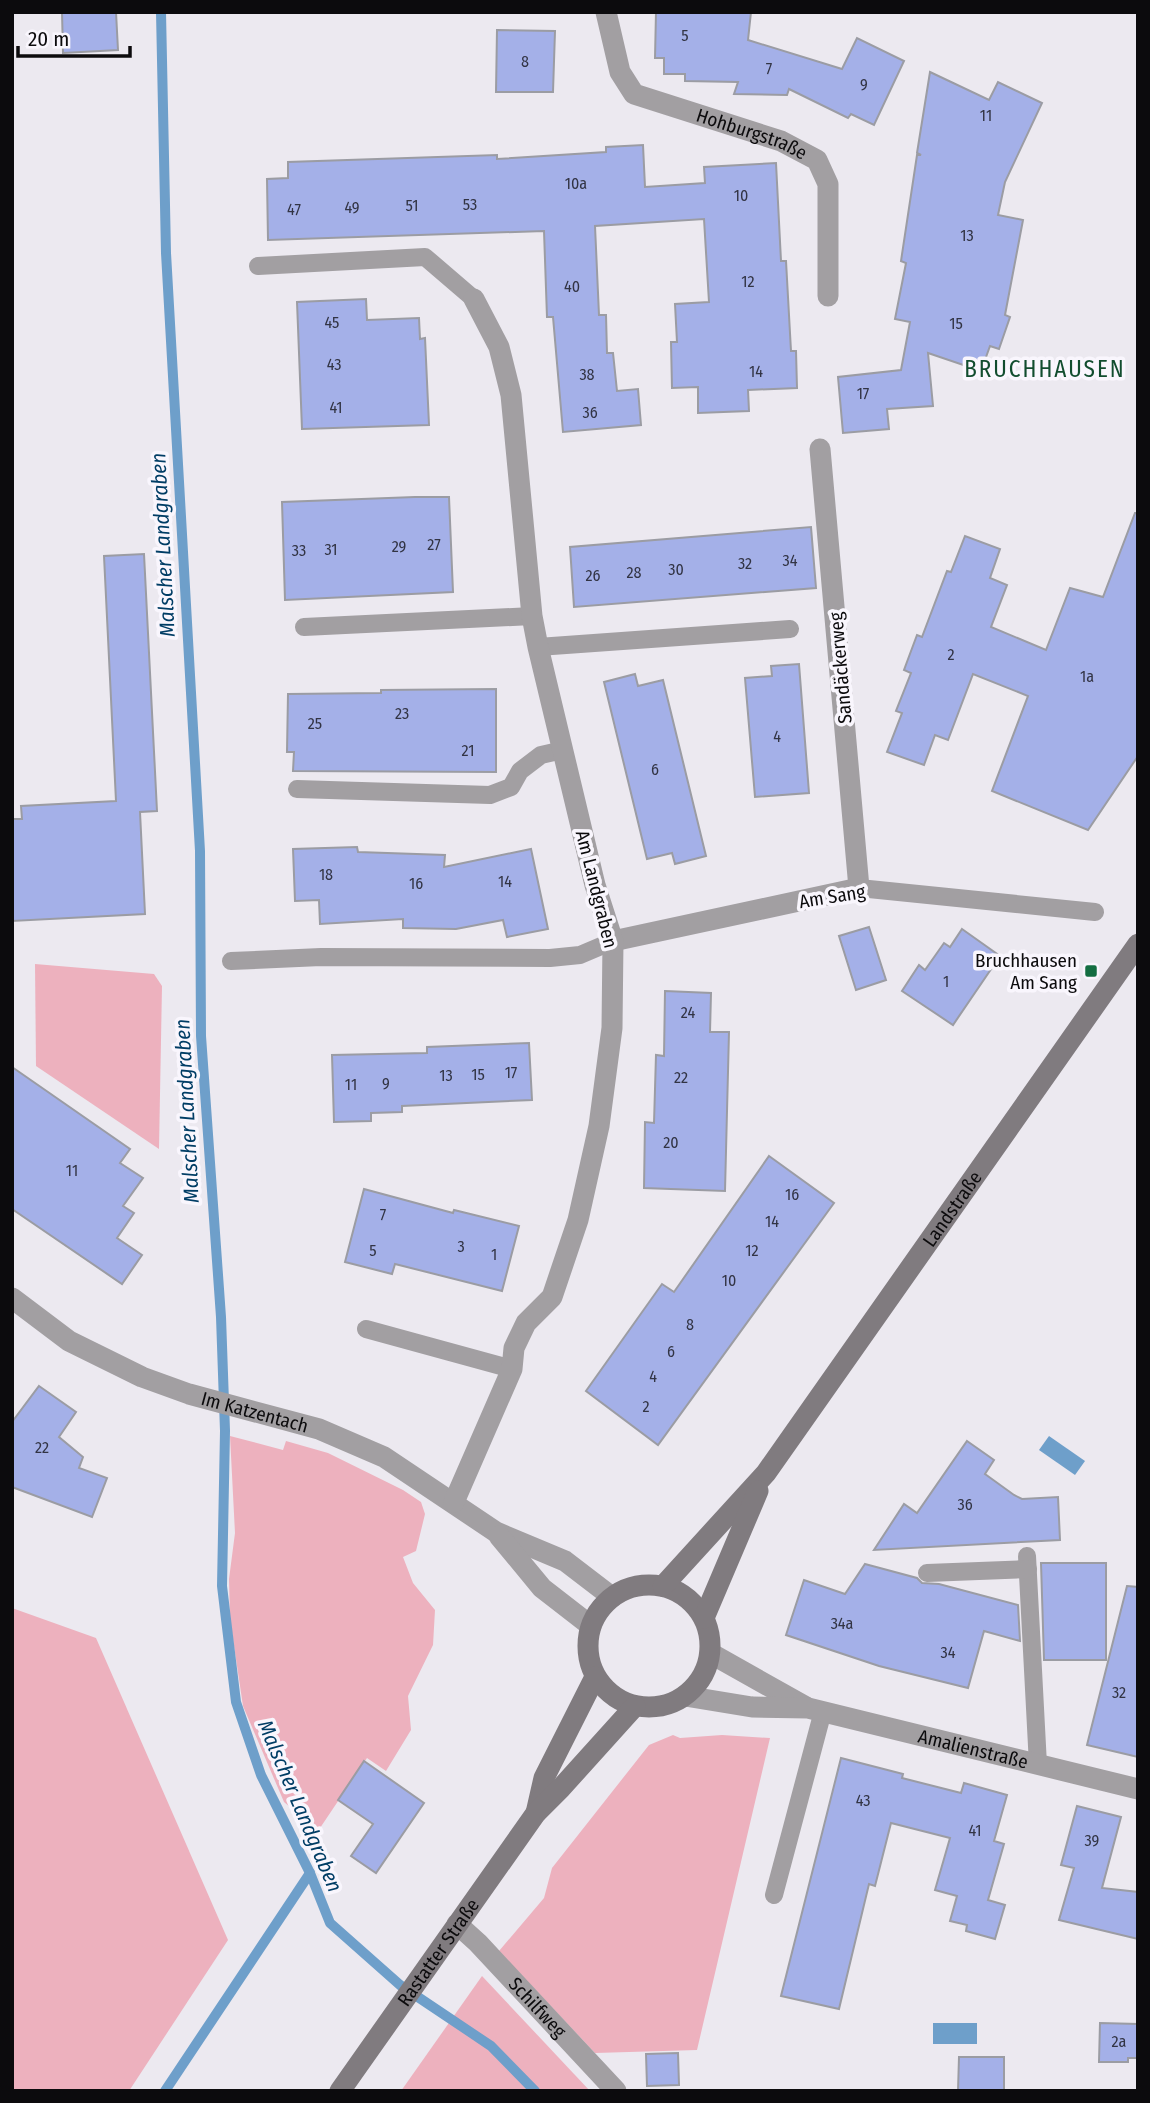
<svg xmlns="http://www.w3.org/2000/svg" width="1150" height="2103" viewBox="0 0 1150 2103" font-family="'Fira Sans Condensed',sans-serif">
<rect width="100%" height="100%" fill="#ece9f0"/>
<g fill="#edb1be">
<polygon points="35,964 154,974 162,986 159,1149 36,1066"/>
<polygon points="230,1436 283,1450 286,1441 328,1453 403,1490 421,1502 425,1514 416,1551 403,1557 413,1583 435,1610 433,1645 408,1696 411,1730 386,1771 367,1758 318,1831 284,1802 243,1706 230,1619 229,1579 235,1533"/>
<polygon points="12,1608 96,1638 228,1940 129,2091 12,2091"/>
<polygon points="673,1735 680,1738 722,1735 770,1738 697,2050 595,2053 499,1951 544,1898 552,1868 649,1745"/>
<polygon points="482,1976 590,2091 401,2091"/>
</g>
<g fill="#6e9fca">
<polygon points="1049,1436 1085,1461 1075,1475 1039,1450"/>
<rect x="933" y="2023" width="44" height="21"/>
</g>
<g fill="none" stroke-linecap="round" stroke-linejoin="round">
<g stroke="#6e9fca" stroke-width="10">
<polyline points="161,12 166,253 200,851 201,1036 221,1317 225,1431 222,1586 236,1702 261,1775 310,1873 330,1923 400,1985 491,2046 535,2091"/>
<polyline points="165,2091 310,1873"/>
</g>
</g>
<g fill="#a4b0e8" stroke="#9b9ca3" stroke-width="2">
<polygon points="62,12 116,12 118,50 63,53"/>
<polygon points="656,12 751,12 748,40 842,69 857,38 904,61 874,125 851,114 848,118 789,89 787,95 734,94 738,82 685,81 685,74 664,74 664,58 655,58"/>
<polygon points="497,30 555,31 553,92 496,92"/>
<polygon points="930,72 989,100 998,82 1042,103 1005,182 998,215 1023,220 1005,315 1010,317 999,349 990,346 981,371 928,353 933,406 887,409 889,429 843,433 838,377 901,370 910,322 895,319 906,263 901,261 917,155 921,155 917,153"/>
<polygon points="643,145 645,187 705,183 704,167 776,163 781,261 786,261 791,351 796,351 797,388 748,390 749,411 698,413 698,387 672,388 671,342 677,342 675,304 709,302 704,219 595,226 599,315 606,315 607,353 613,353 617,391 638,389 641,425 563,432 553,317 547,317 544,231 268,240 267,179 288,178 288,162 497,155 497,159 606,152 606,147"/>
<polygon points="366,299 367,320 419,318 420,339 425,338 429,425 302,429 297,302"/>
<polygon points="415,497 449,497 453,592 285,600 282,502"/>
<polygon points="1135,513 1138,513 1138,756 1088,830 992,791 1028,696 973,674 948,740 935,735 924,765 887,752 902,713 896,711 911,673 904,670 917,635 922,637 947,571 951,572 965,536 1000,549 990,578 1007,585 991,627 1046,650 1070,588 1103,597"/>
<polygon points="811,527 816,588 574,607 570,547"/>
<polygon points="144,554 157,811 140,812 145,914 12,921 12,819 22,819 21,806 116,801 104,556"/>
<polygon points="799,664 809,793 755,797 745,678 772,676 771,666"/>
<polygon points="635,674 638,686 663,680 706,856 675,864 672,853 647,859 604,682"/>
<polygon points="496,689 496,772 293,771 294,752 287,752 288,694 381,693 381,690"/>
<polygon points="357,847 358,852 445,855 444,867 531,849 548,929 507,937 503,920 456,929 403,928 403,919 320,924 319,900 295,901 293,849"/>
<polygon points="869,927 886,980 856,990 839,936"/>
<polygon points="962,929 1000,956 953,1025 902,991 919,965 925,970 944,943 950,947"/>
<polygon points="665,991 711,993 710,1032 729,1032 725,1191 644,1188 645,1122 654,1123 656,1055 664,1056"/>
<polygon points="529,1043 532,1100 402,1106 402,1112 371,1113 371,1121 334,1122 332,1055 427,1053 427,1047"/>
<polygon points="12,1067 130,1149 120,1163 143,1178 123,1206 134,1213 117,1238 142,1255 122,1284 12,1209"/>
<polygon points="769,1156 834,1203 658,1445 586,1391 662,1284 674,1292"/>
<polygon points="364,1189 453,1213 454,1210 519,1226 502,1291 395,1264 392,1274 345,1262"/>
<polygon points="39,1386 76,1412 59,1437 83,1457 79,1468 107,1478 92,1517 12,1487 12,1422"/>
<polygon points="967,1441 994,1460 985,1474 1014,1495 1022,1499 1058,1497 1060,1540 874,1550 904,1504 917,1513"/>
<polygon points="1041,1563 1106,1563 1106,1660 1044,1660"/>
<polygon points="865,1564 917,1578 922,1583 939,1584 1018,1605 1020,1641 984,1631 968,1688 879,1666 786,1635 804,1580 845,1594"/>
<polygon points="1127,1586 1138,1587 1138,1757 1087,1745"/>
<polygon points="841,1758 903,1774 902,1778 961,1793 964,1783 1007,1795 994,1841 1004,1844 988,1900 1005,1905 995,1939 966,1931 967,1925 950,1921 957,1896 935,1890 950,1838 891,1823 875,1886 869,1884 839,2009 781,1996"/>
<polygon points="364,1761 424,1803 376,1873 351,1856 373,1824 338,1800"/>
<polygon points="1077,1806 1121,1817 1102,1888 1138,1892 1138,1939 1059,1920 1074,1868 1061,1865"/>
<polygon points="1100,2023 1138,2024 1138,2058 1128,2058 1128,2062 1099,2062"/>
<polygon points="678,2053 679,2085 647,2086 646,2054"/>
<polygon points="959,2057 1004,2057 1004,2091 958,2091"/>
</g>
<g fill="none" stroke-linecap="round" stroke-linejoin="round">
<g stroke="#a29fa2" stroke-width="18">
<polyline points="258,266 425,257 474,299"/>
<polyline points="304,627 532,616"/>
<polyline points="538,647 790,629"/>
<polyline points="297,789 490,795 511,787 520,771 541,755 563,750"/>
<polyline points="859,888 1095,912"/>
<polyline points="231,961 321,957 550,958 580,955 613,941"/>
<polyline points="366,1329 512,1369"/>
<polyline points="1027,1556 1038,1765"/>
<polyline points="927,1573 1028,1569"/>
<polyline points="774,1895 823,1711"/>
</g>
<g stroke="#a29fa2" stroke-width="21">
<path id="s1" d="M 606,12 L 620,72 L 634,94 L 781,141 L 817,160 L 828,184 L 828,296"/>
<polyline points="613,941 859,888 820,449"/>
<path id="s2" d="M 12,1298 L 69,1341 L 142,1377 L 189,1394 L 319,1429 L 384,1457 L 496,1532 L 565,1561 L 612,1597"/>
<polyline points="454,1502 512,1369 514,1348 526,1323 552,1297 578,1220 599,1126 612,1028 613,941 595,885 538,647 532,616 511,395 499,347 474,299"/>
<polyline points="499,1536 542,1588 591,1626"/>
<polyline points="710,1653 806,1707"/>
<path id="s3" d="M 685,1696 L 752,1707 L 808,1708 L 1138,1789"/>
<path id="s4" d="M 457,1924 L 478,1943 L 616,2091"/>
</g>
<g stroke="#807b7f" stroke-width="21">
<circle cx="649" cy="1646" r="61"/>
<path id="s5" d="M 663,1586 L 766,1473 L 1138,944"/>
<polyline points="704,1618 758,1491"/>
<polyline points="536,1813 544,1778 595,1677"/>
<path id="s6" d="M 340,2091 L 536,1813 L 561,1788 L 635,1706"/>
</g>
</g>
<rect fill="#146e42" stroke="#f9f6fd" stroke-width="2.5" x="1084" y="964" width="14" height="14" rx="3.5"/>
<g text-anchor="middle" stroke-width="7" stroke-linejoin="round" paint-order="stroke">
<g font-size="16" fill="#323444">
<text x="685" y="41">5</text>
<text x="525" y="67">8</text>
<text x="769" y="74">7</text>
<text x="864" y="90">9</text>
<text x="986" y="121">11</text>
<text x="576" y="189">10a</text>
<text x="741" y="201">10</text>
<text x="470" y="210">53</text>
<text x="412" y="211">51</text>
<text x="352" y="213">49</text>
<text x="294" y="215">47</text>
<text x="967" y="241">13</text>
<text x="748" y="287">12</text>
<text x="572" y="292">40</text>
<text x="332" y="328">45</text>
<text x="956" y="329">15</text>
<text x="334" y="370">43</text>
<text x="756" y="377">14</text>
<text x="587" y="380">38</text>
<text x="863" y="399">17</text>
<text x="336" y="413">41</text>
<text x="590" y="418">36</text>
<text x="434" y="550">27</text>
<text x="399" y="552">29</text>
<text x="331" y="555">31</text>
<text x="299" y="556">33</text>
<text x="790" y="566">34</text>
<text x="745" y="569">32</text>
<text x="676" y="575">30</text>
<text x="634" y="578">28</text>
<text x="593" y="581">26</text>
<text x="951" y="660">2</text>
<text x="1087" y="682">1a</text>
<text x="402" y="719">23</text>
<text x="315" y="729">25</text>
<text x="777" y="742">4</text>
<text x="468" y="756">21</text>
<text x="655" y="775">6</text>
<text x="326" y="880">18</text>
<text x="505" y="887">14</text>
<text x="416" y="889">16</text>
<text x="946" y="987">1</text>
<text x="688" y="1018">24</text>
<text x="511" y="1078">17</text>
<text x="478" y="1080">15</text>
<text x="446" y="1081">13</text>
<text x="681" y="1083">22</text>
<text x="386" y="1089">9</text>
<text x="351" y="1090">11</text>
<text x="671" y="1148">20</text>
<text x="72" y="1176">11</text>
<text x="792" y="1200">16</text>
<text x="383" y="1220">7</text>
<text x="772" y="1227">14</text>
<text x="461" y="1252">3</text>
<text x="373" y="1256">5</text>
<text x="752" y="1256">12</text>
<text x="494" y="1260">1</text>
<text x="729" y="1286">10</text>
<text x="690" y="1330">8</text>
<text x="671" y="1357">6</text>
<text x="653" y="1382">4</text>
<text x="646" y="1412">2</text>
<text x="42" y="1453">22</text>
<text x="965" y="1510">36</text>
<text x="842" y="1629">34a</text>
<text x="948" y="1658">34</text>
<text x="1119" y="1698">32</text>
<text x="863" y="1806">43</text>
<text x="975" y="1836">41</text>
<text x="1092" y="1846">39</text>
<text x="1119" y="2047">2a</text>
</g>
<g font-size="19" fill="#0c0b0d" stroke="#f9f6fd">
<text dy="7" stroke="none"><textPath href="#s1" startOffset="212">Hohburgstraße</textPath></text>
<text transform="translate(840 668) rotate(-95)" y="7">Sandäckerweg</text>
<text transform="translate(597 889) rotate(76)" y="7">Am Landgraben</text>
<text transform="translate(832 896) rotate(-9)" y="7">Am Sang</text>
<text dy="7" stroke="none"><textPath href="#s5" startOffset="476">Landstraße</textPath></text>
<text dy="7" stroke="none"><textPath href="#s2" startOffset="271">Im Katzentach</textPath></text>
<text dy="7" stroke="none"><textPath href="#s3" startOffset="294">Amalienstraße</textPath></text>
<text dy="7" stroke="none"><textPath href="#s6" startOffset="170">Rastatter Straße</textPath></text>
<text dy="7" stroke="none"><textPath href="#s4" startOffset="116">Schilfweg</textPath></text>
</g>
<g font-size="19" fill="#0c0b0d" stroke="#f9f6fd" text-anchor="end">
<text x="1077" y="967">Bruchhausen<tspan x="1077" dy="22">Am Sang</tspan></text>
</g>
<g font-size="21" font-style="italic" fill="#003d65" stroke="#f9f6fd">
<text transform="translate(163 545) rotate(-93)" y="7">Malscher Landgraben</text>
<text transform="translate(187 1111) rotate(-93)" y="7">Malscher Landgraben</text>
<text transform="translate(300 1806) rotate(67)" y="7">Malscher Landgraben</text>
</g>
<g font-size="23" letter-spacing="2" fill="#124d2f" stroke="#f9f6fd">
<text x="1045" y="377">BRUCHHAUSEN</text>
</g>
</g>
<rect width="1150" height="2103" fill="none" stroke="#0c0b0d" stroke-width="28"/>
<path d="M18 46v10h112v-10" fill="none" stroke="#0c0b0d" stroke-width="3.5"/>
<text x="28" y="46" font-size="21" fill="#0c0b0d" stroke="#f9f6fd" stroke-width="5" paint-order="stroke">20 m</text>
</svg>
